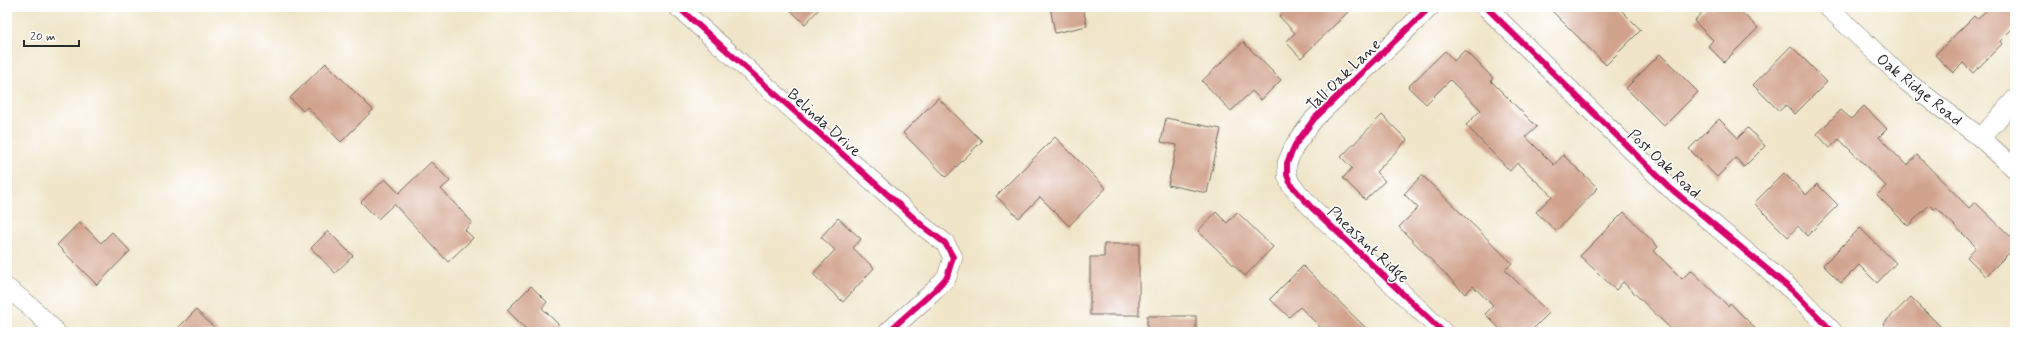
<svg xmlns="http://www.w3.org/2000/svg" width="2022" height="339" viewBox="0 0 2022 339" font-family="Mynerve,sans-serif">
<rect width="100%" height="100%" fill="#fff"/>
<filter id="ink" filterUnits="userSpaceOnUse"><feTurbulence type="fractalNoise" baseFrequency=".025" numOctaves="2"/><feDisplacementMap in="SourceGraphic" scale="8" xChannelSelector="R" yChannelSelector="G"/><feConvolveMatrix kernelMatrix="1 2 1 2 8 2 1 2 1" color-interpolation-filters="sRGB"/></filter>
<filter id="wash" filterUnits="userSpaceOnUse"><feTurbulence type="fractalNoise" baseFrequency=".012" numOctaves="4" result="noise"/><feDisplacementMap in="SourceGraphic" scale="16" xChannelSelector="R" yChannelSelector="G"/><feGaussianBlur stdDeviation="0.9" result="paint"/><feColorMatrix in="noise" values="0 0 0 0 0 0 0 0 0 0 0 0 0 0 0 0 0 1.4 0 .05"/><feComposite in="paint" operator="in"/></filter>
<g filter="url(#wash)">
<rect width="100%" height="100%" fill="#f0e5c9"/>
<g id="blocks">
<g fill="#d1a28c">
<polygon points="787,7 821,7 805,24"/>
<polygon points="1050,7 1083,7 1087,26 1055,33"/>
<polygon points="1288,7 1353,7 1301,58 1286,42 1295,33 1279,16"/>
<polygon points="1548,7 1618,7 1641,30 1606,65"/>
<polygon points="1707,7 1736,7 1758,28 1724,62 1708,46 1713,40 1694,21"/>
<polygon points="1990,7 2015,7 2015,26 2000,41 2002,44 1973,73 1963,63 1953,73 1935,55 1974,16 1977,19"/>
<polygon points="1243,42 1281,80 1261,100 1252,91 1231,111 1202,81"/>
<polygon points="1791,46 1827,82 1795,114 1786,105 1779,111 1753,85"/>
<polygon points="1465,50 1493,78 1491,81 1537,127 1526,137 1554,165 1563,155 1598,188 1556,231 1536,212 1552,196 1517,163 1510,171 1466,125 1481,110 1450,80 1426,104 1408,87 1445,51 1454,61"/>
<polygon points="1660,54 1698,92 1664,126 1626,88"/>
<polygon points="326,63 373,110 341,142 307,107 303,111 290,98"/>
<polygon points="938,98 982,141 946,177 903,133"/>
<polygon points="1864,106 1887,129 1879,137 1907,166 1917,155 1969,208 1975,202 2015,241 2015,247 1986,276 1967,257 1976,247 1936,207 1934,209 1929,205 1908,226 1877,195 1886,186 1839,139 1830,148 1817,134 1841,110 1851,119"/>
<polygon points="1382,115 1407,140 1376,172 1385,181 1365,200 1343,178 1352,168 1341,157"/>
<polygon points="1166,118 1221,129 1207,193 1168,185 1177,145 1161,142"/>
<polygon points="1719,119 1738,138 1748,128 1765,146 1744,167 1736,158 1717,177 1689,149"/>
<polygon points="1055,137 1106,188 1069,226 1040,197 1019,218 996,196"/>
<polygon points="431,162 450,181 441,189 472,222 465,230 473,238 448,262 394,204 378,219 361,202 385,179 399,193"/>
<polygon points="1784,173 1806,195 1817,184 1838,205 1807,236 1798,226 1788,237 1754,203"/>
<polygon points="1422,175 1512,263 1505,270 1549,313 1530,332 1503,332 1485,314 1493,306 1473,286 1465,294 1399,227 1418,208 1404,194"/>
<polygon points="1216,212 1227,223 1237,212 1273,247 1245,276 1198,231"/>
<polygon points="1624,212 1658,247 1654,251 1682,279 1691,270 1728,306 1730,303 1759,332 1674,332 1623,282 1616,290 1580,256"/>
<polygon points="838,218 861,239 853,248 874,268 843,302 813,274 835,250 821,237"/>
<polygon points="80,222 101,243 112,232 130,251 97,285 57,245"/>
<polygon points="1860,228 1896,263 1877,283 1859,265 1841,283 1823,265"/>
<polygon points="328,231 353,256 335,273 311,248"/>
<polygon points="1104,244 1139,244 1139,315 1090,315 1090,257 1104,257"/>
<polygon points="1303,266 1370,332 1325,332 1300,307 1289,317 1270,299"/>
<polygon points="531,286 547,302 542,308 566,332 529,332 507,310"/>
<polygon points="1911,297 1946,332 1891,332 1883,324"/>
<polygon points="196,310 219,332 174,332"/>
<rect x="1147" y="316" width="49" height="16"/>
</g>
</g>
</g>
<g filter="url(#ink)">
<use href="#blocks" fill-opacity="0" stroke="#706c62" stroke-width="1"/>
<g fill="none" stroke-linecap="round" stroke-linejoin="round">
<defs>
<g id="street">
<polyline points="678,7 925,228 945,243 953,257 947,277 934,291 888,332"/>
<polyline points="1430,7 1314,119 1295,145 1287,163 1287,175 1291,185 1311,207 1443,332"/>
<polyline points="1486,7 1669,187 1793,291 1833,332"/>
<polyline points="1828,7 1907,82 1981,138 2015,169"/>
<polyline points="1981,138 2015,99"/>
<polyline points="7,288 31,307 56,332"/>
</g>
</defs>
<use href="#street" stroke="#706c62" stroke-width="20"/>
<use href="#street" stroke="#fff" stroke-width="19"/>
<defs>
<g id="cycleway">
<polyline points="678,7 925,228 945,243 953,257 947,277 934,291 888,332"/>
<polyline points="1430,7 1314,119 1295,145 1287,163 1287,175 1291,185 1311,207 1443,332"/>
<polyline points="1486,7 1669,187 1793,291 1833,332"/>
</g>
</defs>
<use href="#cycleway" stroke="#fff" stroke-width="8"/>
<use href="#cycleway" stroke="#d6006c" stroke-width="6"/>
</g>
</g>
<g text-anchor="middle" stroke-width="3" stroke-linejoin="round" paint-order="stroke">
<g font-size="16" fill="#2b2b2b" stroke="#fff">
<text transform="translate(1343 74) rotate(-44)" y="6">Tall Oak Lane</text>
<text transform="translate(1920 89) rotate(39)" y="6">Oak Ridge Road</text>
<text transform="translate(825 122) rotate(42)" y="6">Belinda Drive</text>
<text transform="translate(1665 163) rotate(43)" y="6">Post Oak Road</text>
<text transform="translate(1369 244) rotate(43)" y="6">Pheasant Ridge</text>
</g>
</g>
<rect width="2022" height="339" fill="none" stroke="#fff" stroke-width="24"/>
<path d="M24 40v6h55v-6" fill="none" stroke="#2b2b2b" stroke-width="2"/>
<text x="30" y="40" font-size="12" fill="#2b2b2b" stroke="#ffffff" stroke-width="3" paint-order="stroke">20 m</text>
</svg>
